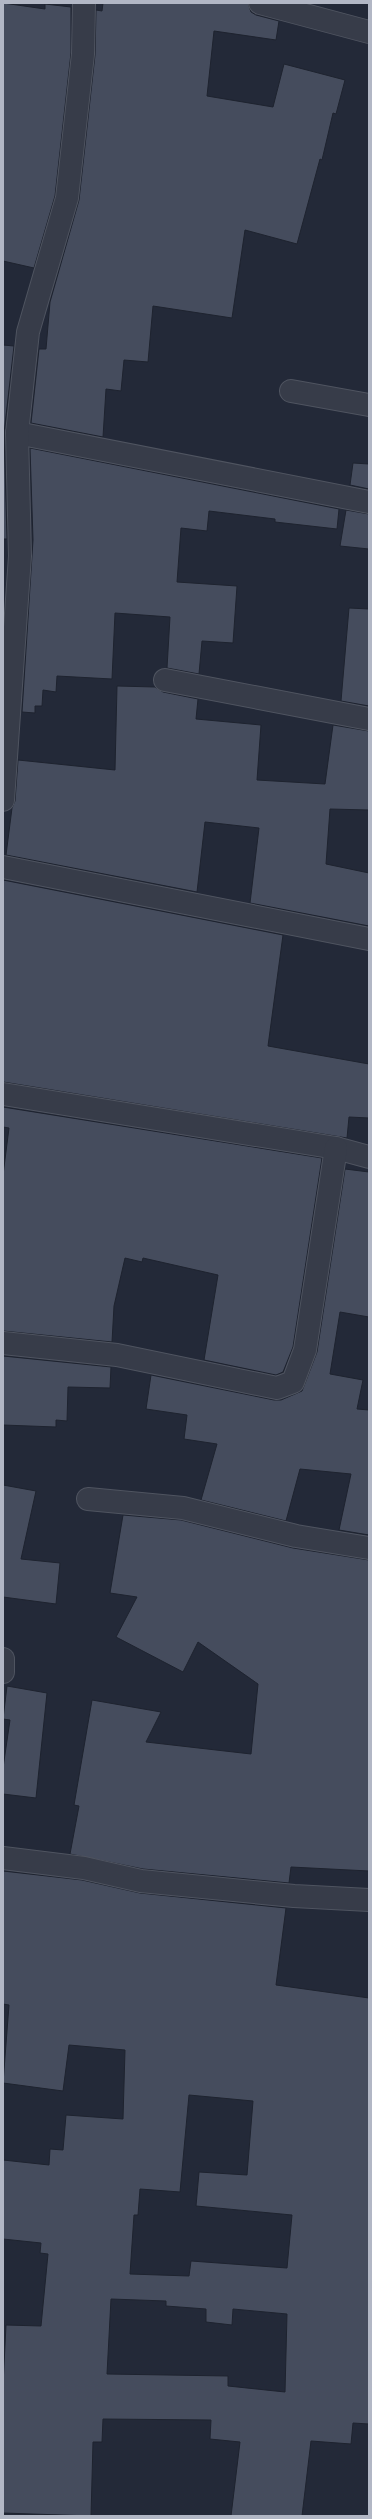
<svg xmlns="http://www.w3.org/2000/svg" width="372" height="2519" viewBox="0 0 372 2519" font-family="'Varela Round',sans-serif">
<rect width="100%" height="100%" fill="#232938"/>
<g fill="#454c5d" stroke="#1e232f" fill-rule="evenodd">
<polygon points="3,3 45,9 45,4 71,7 71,53 55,196 34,268 3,261"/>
<polygon points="103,3 248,3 251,12 256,15 279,21 276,40 214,31 207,96 273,107 284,64 345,80 336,114 333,113 322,160 320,159 297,244 245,230 232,318 153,306 148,362 124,360 121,391 106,389 103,437 31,423 39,349 46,349 50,302 79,200 95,55 96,10 102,11"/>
<polygon points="3,345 14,346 4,433 7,539 3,539"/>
<polygon points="30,448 339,509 337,529 275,522 275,519 209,511 207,531 181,528 177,582 237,586 233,643 202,641 199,674 167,668 170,617 115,613 112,679 57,676 56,692 43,690 42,706 35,706 35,713 22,712 33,540"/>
<polygon points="353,463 369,464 369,489 350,485"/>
<polygon points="346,510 369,514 369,549 340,546"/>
<polygon points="349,608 369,609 369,706 341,701"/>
<polygon points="117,686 155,687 163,692 198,699 196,719 261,725 257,780 325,784 333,725 369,731 369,810 330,809 326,864 369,873 369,926 250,903 259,828 205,822 197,892 6,855 12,808 15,801 18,760 115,770"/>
<polygon points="3,880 283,935 268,1046 369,1064 369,1118 349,1117 347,1138 3,1082"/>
<polygon points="3,1107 322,1158 293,1347 283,1372 276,1375 204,1360 218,1275 143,1258 142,1262 125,1258 114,1306 112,1342 3,1331 3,1175 9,1128 3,1127"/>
<polygon points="345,1169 369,1172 369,1317 340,1312 330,1374 363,1380 357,1409 369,1410 369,1535 339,1530 351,1474 300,1469 286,1521 201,1500 217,1444 184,1439 187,1415 146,1409 151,1375 274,1400 281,1400 302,1391 317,1352"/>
<polygon points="3,1356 111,1367 110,1388 68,1387 67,1421 56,1420 56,1427 3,1425"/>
<polygon points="3,1485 36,1491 21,1559 60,1563 56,1604 3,1597"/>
<polygon points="123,1515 181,1520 293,1548 369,1560 369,1871 291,1867 289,1883 143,1869 70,1854 79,1806 74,1805 92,1700 161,1712 146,1742 251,1754 258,1684 198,1642 183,1672 116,1637 137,1597 110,1593"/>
<polygon points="7,1686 47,1693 36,1798 3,1794 3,1768 10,1720 3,1719"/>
<path d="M 3,1871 L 82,1880 L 140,1893 L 286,1908 L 276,1985 L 369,1998 L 369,2424 L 353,2423 L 351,2444 L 311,2441 L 302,2516 L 231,2516 L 240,2442 L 210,2439 L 211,2420 L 103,2419 L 102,2442 L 93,2442 L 91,2516 L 3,2513 L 3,2385 L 6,2325 L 41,2326 L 48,2254 L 40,2253 L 41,2243 L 3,2239 L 3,2160 L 49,2165 L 50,2149 L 63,2150 L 66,2115 L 123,2119 L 125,2050 L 69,2045 L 63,2091 L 3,2083 L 9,2005 L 3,2004 ZM 189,2095 L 253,2101 L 247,2175 L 199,2172 L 196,2206 L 292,2215 L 287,2268 L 191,2261 L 189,2276 L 130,2274 L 134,2215 L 138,2215 L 140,2189 L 180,2192 ZM 111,2299 L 166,2301 L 166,2306 L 206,2309 L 206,2322 L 232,2325 L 233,2309 L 287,2314 L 285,2392 L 228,2386 L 228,2376 L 107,2374 Z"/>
</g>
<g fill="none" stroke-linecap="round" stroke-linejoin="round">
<defs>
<g id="street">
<polyline points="260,3 369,32"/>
<polyline points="291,391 369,405"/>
<polyline points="17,433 369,502"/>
<polyline points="165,680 369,719"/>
<polyline points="3,800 20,556 17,433 28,332 67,198 83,54 84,3"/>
<polyline points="3,867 369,939"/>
<polyline points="3,1094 336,1148 369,1157"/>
<polyline points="3,1343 117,1355 277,1388 293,1382 305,1350 336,1148"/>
<polyline points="88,1499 183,1508 296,1536 369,1548"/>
<polyline points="3,1659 3,1672"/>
<polyline points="3,1858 84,1868 141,1881 294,1896 369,1900"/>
</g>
</defs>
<use href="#street" stroke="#4f5460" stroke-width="24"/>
<use href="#street" stroke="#373c49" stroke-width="22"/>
</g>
<rect width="372" height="2519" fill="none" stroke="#b2b7c5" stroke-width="8"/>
</svg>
